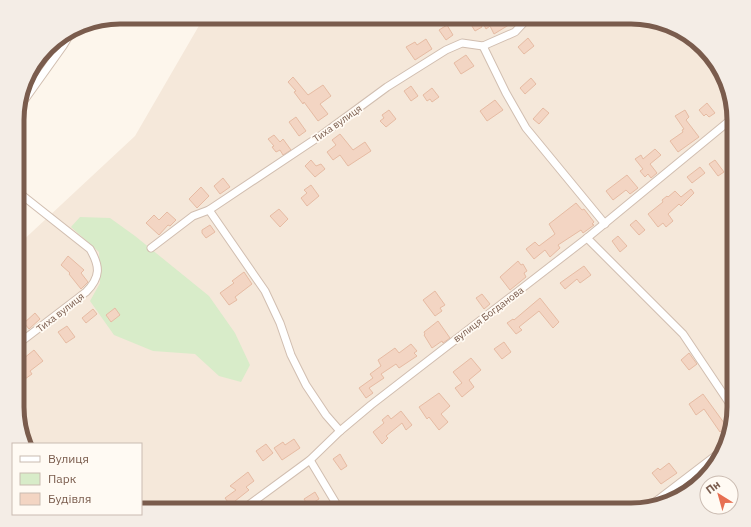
<svg xmlns="http://www.w3.org/2000/svg" width="751" height="527" viewBox="0 0 751 527" font-family="'IBM Plex Sans',sans-serif">
<rect width="100%" height="100%" fill="#fdf6ec"/>
<polygon fill="#f5e8da" points="204,17 638,17 694,38 720,69 734,113 734,414 713,470 677,499 631,510 141,510 141,444 26,444 18,420 18,245 135,136"/>
<polygon fill="#d8ecc9" points="80,217 110,218 135,236 209,296 235,333 250,365 241,382 219,376 195,354 153,351 114,335 90,301 100,283 99,252 71,227"/>
<g fill="none" stroke-linecap="round" stroke-linejoin="round">
<polyline stroke="#a5d3da" stroke-width="2.5" points="26,82 44,53"/>
</g>
<g fill="#f3d5c3" stroke="#e6bba3">
<polygon points="492,17 517,17 511,22 512,23 494,34 490,26 486,29 483,23"/>
<polygon points="478,19 482,27 475,31 470,23"/>
<polygon points="447,25 453,35 446,40 439,30"/>
<polygon points="528,38 534,46 524,54 518,47"/>
<polygon points="426,39 432,49 415,60 406,47 415,42 417,45"/>
<polygon points="466,55 474,66 461,74 454,63"/>
<polygon points="293,77 308,95 323,85 331,96 320,104 328,114 318,121 304,102 303,104 294,92 296,91 288,82"/>
<polygon points="531,78 536,84 525,94 520,88"/>
<polygon points="411,86 418,96 411,101 404,91"/>
<polygon points="432,88 439,97 432,102 430,99 427,101 423,95"/>
<polygon points="495,100 503,110 487,121 480,111"/>
<polygon points="707,103 715,113 709,117 706,114 704,116 699,110"/>
<polygon points="543,108 549,113 539,124 533,119"/>
<polygon points="389,110 396,119 386,127 380,121 384,118 382,115"/>
<polygon points="685,110 689,117 686,120 699,137 678,152 670,141 683,132 682,130 684,129 675,116"/>
<polygon points="296,117 306,131 299,136 289,122"/>
<polygon points="340,134 353,150 365,142 371,151 348,166 340,155 333,160 327,152 336,145 332,140"/>
<polygon points="274,135 280,142 283,139 291,150 283,155 280,150 276,152 272,147 274,146 268,139"/>
<polygon points="655,149 661,155 650,164 657,173 651,178 648,174 645,177 640,171 643,169 635,159 641,155 643,159"/>
<polygon points="311,160 316,166 321,164 325,169 315,177 305,166"/>
<polygon points="715,160 724,172 718,176 709,164"/>
<polygon points="700,167 705,173 692,183 687,177"/>
<polygon points="627,175 638,188 630,194 626,190 613,200 606,191"/>
<polygon points="223,178 230,187 220,194 214,186"/>
<polygon points="311,185 319,196 307,206 301,198 307,193 304,190"/>
<polygon points="201,187 209,196 197,208 189,199"/>
<polygon points="691,189 694,193 681,206 679,204 668,214 673,221 666,227 663,223 658,227 648,214 663,202 662,200 667,196 668,197 675,191 681,197"/>
<polygon points="576,203 582,210 584,209 594,222 592,224 594,225 583,233 581,230 558,245 560,248 550,257 545,250 534,259 526,249 535,242 539,246 555,234 549,224"/>
<polygon points="279,209 288,219 280,227 270,216"/>
<polygon points="167,212 176,220 170,226 168,225 159,235 146,223 154,215 159,220"/>
<polygon points="636,220 645,230 639,235 630,225"/>
<polygon points="210,225 215,232 206,238 202,233 202,230"/>
<polygon points="618,236 627,246 620,252 612,241"/>
<polygon points="68,256 84,270 81,273 88,282 81,289 69,274 70,273 61,265"/>
<polygon points="518,261 521,265 523,264 527,271 524,273 526,277 510,290 500,277"/>
<polygon points="584,266 591,275 580,283 577,279 565,289 560,283"/>
<polygon points="244,272 252,284 235,297 237,300 229,305 220,293 234,283 232,281"/>
<polygon points="435,291 445,305 440,308 442,311 435,316 423,300"/>
<polygon points="482,294 490,304 484,309 476,298"/>
<polygon points="540,298 559,322 553,328 539,311 519,327 522,330 516,334 507,323 513,319 514,320"/>
<polygon points="115,308 120,315 111,322 106,315"/>
<polygon points="93,309 97,314 86,323 82,318"/>
<polygon points="35,313 40,319 29,329 24,323"/>
<polygon points="438,321 450,338 443,343 442,341 432,348 424,335 425,334 424,332"/>
<polygon points="67,326 75,337 66,343 58,332"/>
<polygon points="504,342 511,352 502,359 494,349"/>
<polygon points="411,344 417,351 414,353 417,356 399,368 396,364 381,374 384,378 369,388 373,393 366,398 359,388 373,378 370,374 381,366 378,360 395,348 399,353"/>
<polygon points="34,350 43,361 30,371 32,374 25,379 18,370 18,363"/>
<polygon points="689,353 697,364 689,370 681,360"/>
<polygon points="471,358 481,370 469,380 474,387 462,397 455,388 462,383 453,372"/>
<polygon points="439,393 450,406 441,414 448,422 439,430 429,417 427,419 419,407"/>
<polygon points="703,394 727,427 720,432 704,409 696,415 689,404"/>
<polygon points="401,411 412,425 406,430 402,423 386,436 388,438 382,444 373,432 384,423 382,420 388,415 391,419"/>
<polygon points="294,439 300,448 282,460 274,448 283,442 285,445"/>
<polygon points="266,444 273,453 263,461 256,451"/>
<polygon points="340,454 347,466 341,470 333,459"/>
<polygon points="669,463 677,473 661,484 652,473 658,468 660,470"/>
<polygon points="248,472 254,481 246,487 249,490 230,505 225,498 236,490 230,486"/>
<polygon points="315,492 319,499 308,506 304,499"/>
</g>
<g fill="none" stroke-linecap="round" stroke-linejoin="round">
<defs>
<g id="minor">
<polyline points="483,46 506,93 526,128 605,224"/>
<polyline points="18,109 63,46 72,31"/>
<polyline points="209,210 265,291 280,323 291,355 306,385 326,415 340,431"/>
<polyline points="587,238 683,334 734,410"/>
<polyline points="151,248 193,216 209,210 323,134 387,87 446,50 462,43 483,46 515,32 529,17"/>
<path d="M 18,344 L 86,292 C 101,277 100,266 90,249 L 18,192"/>
<polyline points="310,460 340,510"/>
<polyline points="651,505 719,453"/>
<polyline points="242,510 310,460 340,431 371,405 587,238 734,117"/>
</g>
</defs>
<use href="#minor" stroke="#d1beb0" stroke-width="9"/>
<use href="#minor" stroke="#fff" stroke-width="7"/>
</g>
<g text-anchor="middle" stroke-width="3.5" stroke-linejoin="round" paint-order="stroke">
<g font-size="10" fill="#7a5c4d" stroke="#fffaf3">
<text transform="translate(337 123) rotate(-35)" y="4">Тиха вулиця</text>
<text transform="translate(60 312) rotate(-38)" y="4">Тиха вулиця</text>
<text transform="translate(488 314) rotate(-37)" y="4">вулиця Богданова</text>
</g>
</g>
<path d="M0 0H751V527H0ZM120 24H631A96 96 0 0 1 727 120V407A96 96 0 0 1 631 503H120A96 96 0 0 1 24 407V120A96 96 0 0 1 120 24Z" fill="#f4ede6" fill-rule="evenodd"/>
<path fill="none" stroke="#7a5c4d" stroke-width="5" d="M120 24H631A96 96 0 0 1 727 120V407A96 96 0 0 1 631 503H120A96 96 0 0 1 24 407V120A96 96 0 0 1 120 24Z"/>
<rect x="12" y="443" width="130" height="72" fill="#fffaf3" stroke="#cabbb1"/>
<rect x="20" y="456" width="20" height="6" fill="#ffffff" stroke="#cabbb1"/>
<text x="48" y="463" font-size="12" fill="#7a5c4d">Вулиця</text>
<rect x="20" y="473" width="20" height="12" fill="#d8ecc9" stroke="#cabbb1"/>
<text x="48" y="483" font-size="12" fill="#7a5c4d">Парк</text>
<rect x="20" y="493" width="20" height="12" fill="#f3d5c3" stroke="#cabbb1"/>
<text x="48" y="503" font-size="12" fill="#7a5c4d">Будівля</text>
<g transform="translate(719 495) rotate(323)"><circle r="19" fill="#fffaf3" stroke="#cabbb1"/>
<path d="M0-3L7 15L0 10L-7 15Z" fill="#e76f51"/>
<text y="-6" font-size="11" font-weight="bold" text-anchor="middle" fill="#7a5c4d">Пн</text>
</g>
</svg>
